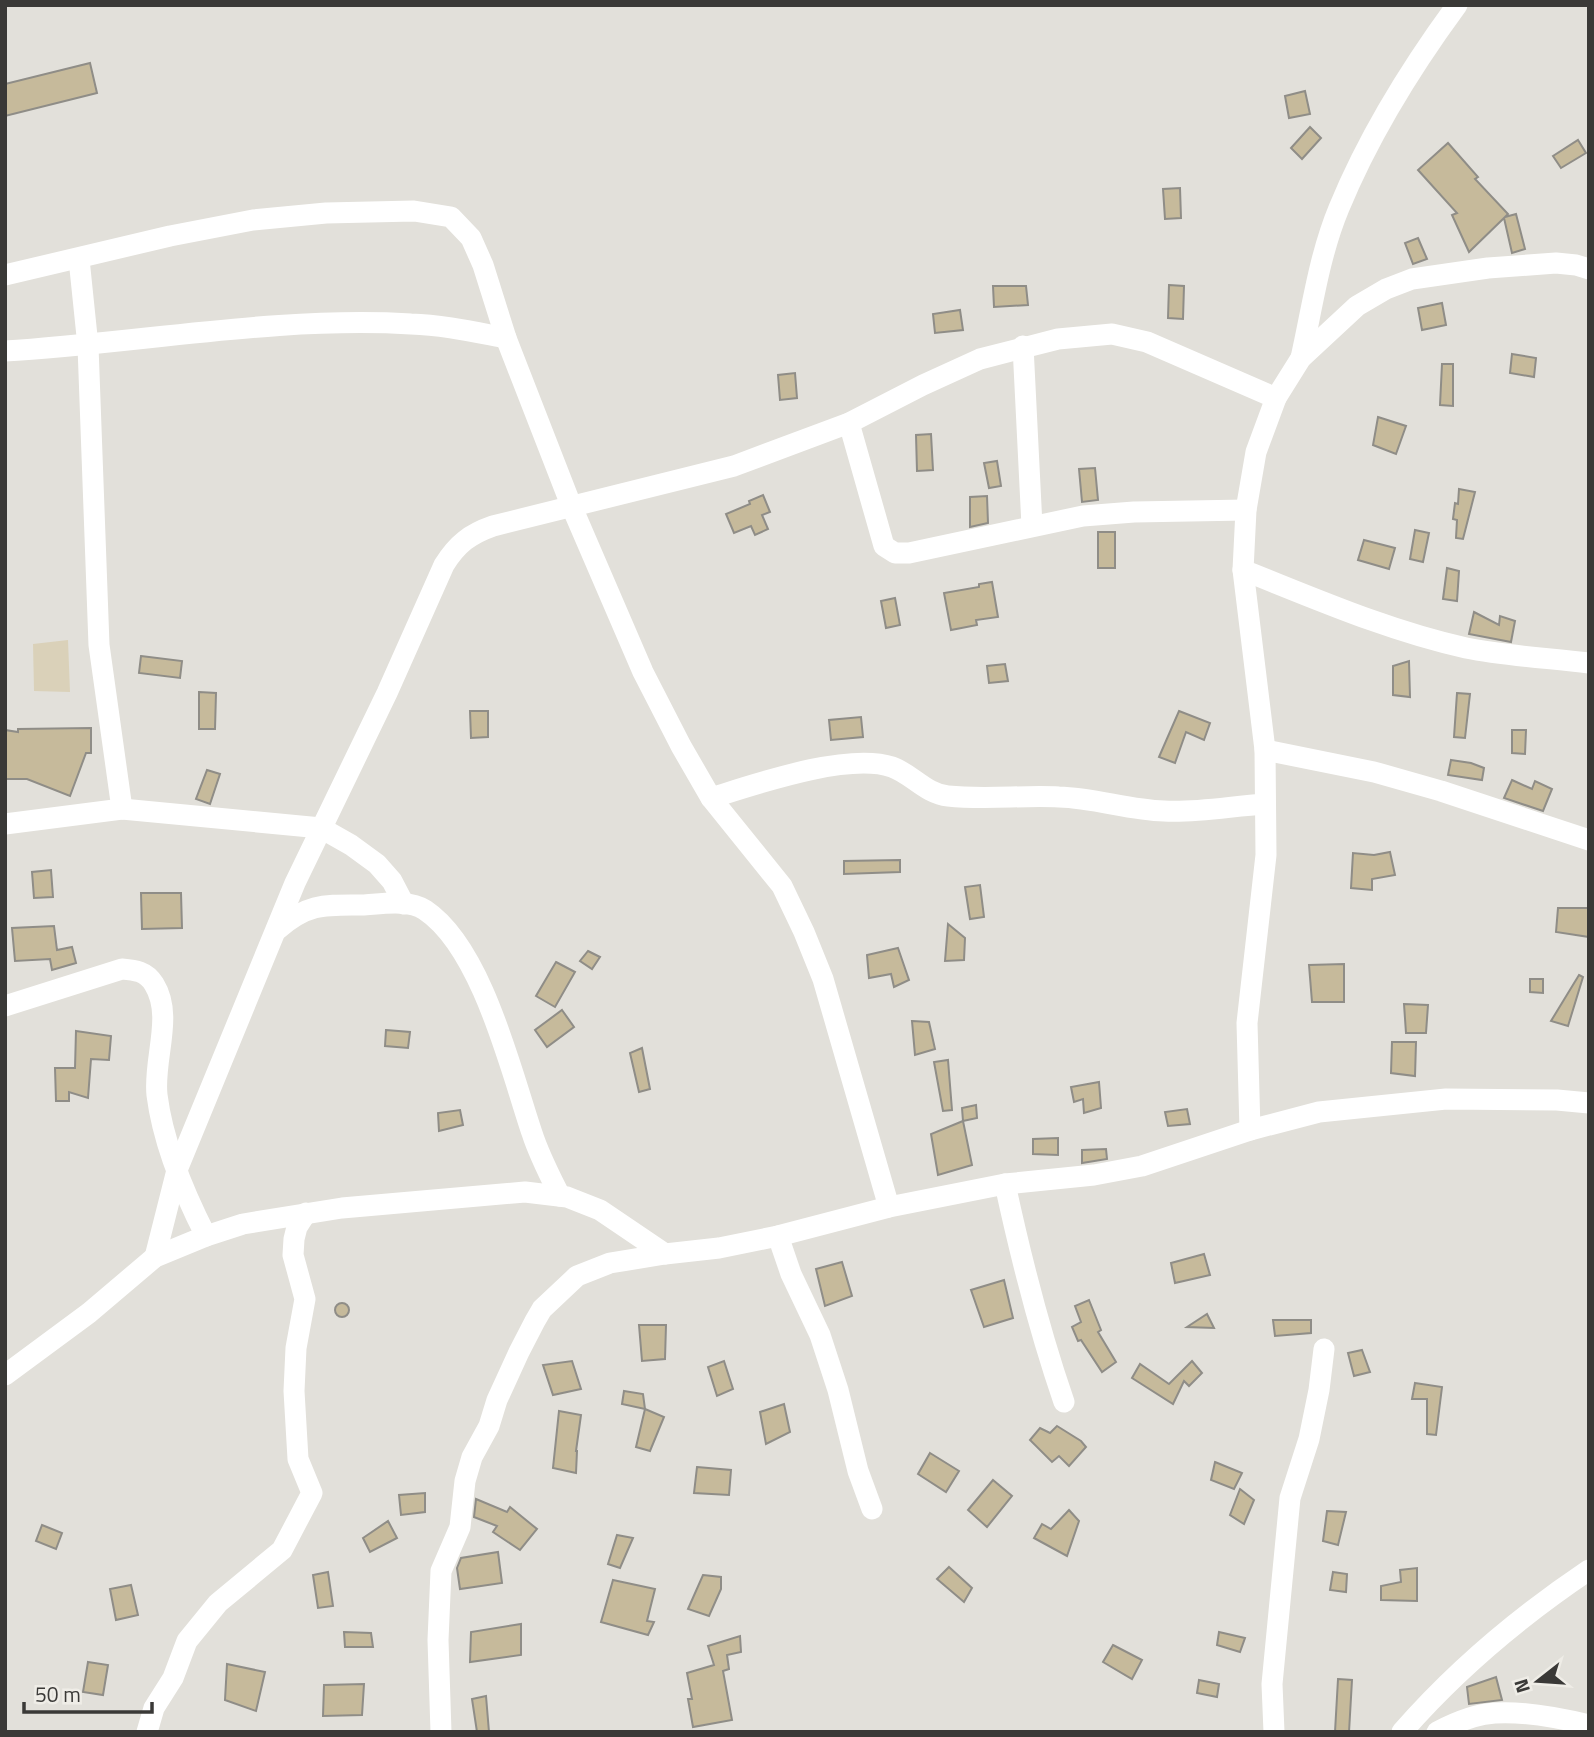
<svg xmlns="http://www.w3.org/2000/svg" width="1594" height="1737" viewBox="0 0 1594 1737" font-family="'Titillium Web',sans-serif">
<rect width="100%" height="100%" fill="#e2e0da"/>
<polygon fill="#dad1b9" points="68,640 70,692 34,691 33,644"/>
<g fill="#c6ba9b" stroke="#8f8d87" stroke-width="2">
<polygon points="90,63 97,93 5,116 5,84"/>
<polygon points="1305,91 1310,114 1289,118 1285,96"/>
<polygon points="1310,127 1321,138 1302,159 1291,148"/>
<polygon points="1578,140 1586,153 1561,168 1553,156"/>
<polygon points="1448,143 1478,177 1475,179 1508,214 1505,217 1516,214 1525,249 1512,253 1504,218 1469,252 1452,215 1457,213 1418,170"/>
<polygon points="1180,188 1181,218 1165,219 1163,189"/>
<polygon points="1418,238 1427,259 1413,264 1405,243"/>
<polygon points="1169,285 1184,286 1183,319 1168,318"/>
<polygon points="993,286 1026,286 1028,305 994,307"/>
<polygon points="1442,303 1446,325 1422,330 1418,308"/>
<polygon points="960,310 963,330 935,333 933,314"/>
<polygon points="1512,354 1536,358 1534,377 1510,373"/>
<polygon points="1442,364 1453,364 1453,406 1440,405"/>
<polygon points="795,373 797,398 780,400 778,375"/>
<polygon points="1378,417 1406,426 1396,454 1373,445"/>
<polygon points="931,434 933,470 917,471 916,435"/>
<polygon points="997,461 1001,486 989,488 984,463"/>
<polygon points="1095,468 1098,500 1082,502 1079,469"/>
<polygon points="1459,489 1475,492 1463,539 1456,538 1457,520 1453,519 1455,503 1458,504"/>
<polygon points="763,495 770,512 762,515 768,529 755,535 751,526 734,533 726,514 750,504 749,501"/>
<polygon points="987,496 988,523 970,527 970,497"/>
<polygon points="1415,530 1429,533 1423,562 1410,559"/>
<rect x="1098" y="532" width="17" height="36"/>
<polygon points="1364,540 1395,548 1389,569 1358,560"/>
<polygon points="1447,568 1459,571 1457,601 1443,599"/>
<polygon points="992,582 998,617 976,620 977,625 951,630 944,593 979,587 979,584"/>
<polygon points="895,598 900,625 886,628 881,601"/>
<polygon points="1474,612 1499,625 1500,616 1515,621 1511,642 1469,634"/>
<polygon points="141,656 182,661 180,678 139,673"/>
<polygon points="1409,661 1410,697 1393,695 1393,666"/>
<polygon points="1005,664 1008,681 989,683 987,666"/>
<polygon points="199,692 216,693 215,729 199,729"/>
<polygon points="1457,693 1470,694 1465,738 1454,737"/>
<polygon points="470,711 488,711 488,737 471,738"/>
<polygon points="1179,711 1210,723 1204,740 1186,732 1175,763 1159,757"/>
<polygon points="861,717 863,737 831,740 829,720"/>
<polygon points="91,728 91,753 86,753 70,796 27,779 5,779 5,730 18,732 18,729"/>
<polygon points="1512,730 1526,730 1525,754 1512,753"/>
<polygon points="1451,760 1471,763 1484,768 1482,780 1448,775"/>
<polygon points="207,770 220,774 210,804 196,799"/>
<polygon points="1512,780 1532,789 1535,781 1552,789 1543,811 1504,798"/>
<polygon points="1390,852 1395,875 1372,879 1372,890 1351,888 1353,853 1374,855"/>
<polygon points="900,860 900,872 844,874 844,861"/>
<polygon points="51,870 53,897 34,898 32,872"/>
<polygon points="980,885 984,917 970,919 965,887"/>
<polygon points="141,893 181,893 182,928 142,929"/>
<polygon points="1558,908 1589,908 1589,937 1556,932"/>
<polygon points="948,924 965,938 964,960 945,961"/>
<polygon points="54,926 57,950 72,947 76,963 52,970 50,959 15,961 12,928"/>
<polygon points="898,948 909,980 894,987 891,974 869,978 867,955"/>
<polygon points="588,951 600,957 592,969 580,961"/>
<polygon points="556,962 575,972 555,1007 536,996"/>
<polygon points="1344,964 1344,1002 1312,1002 1309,965"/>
<polygon points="1579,975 1583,977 1568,1026 1551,1021"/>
<polygon points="1530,979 1543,979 1543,993 1530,992"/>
<polygon points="1404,1004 1428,1005 1426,1033 1406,1033"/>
<polygon points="562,1010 574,1027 547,1047 535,1030"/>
<polygon points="912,1021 929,1022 935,1049 915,1055"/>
<polygon points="386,1030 410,1032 408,1048 385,1046"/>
<polygon points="76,1031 111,1036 109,1060 91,1059 88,1098 69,1092 69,1101 56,1101 55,1068 75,1068"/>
<polygon points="1392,1042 1416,1042 1415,1076 1391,1073"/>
<polygon points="642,1048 650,1089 639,1092 630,1053"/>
<polygon points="948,1060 952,1110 943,1111 934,1062"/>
<polygon points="1099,1082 1101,1108 1084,1113 1083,1099 1074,1102 1071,1087"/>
<polygon points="976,1105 977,1118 963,1121 962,1108"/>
<polygon points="1187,1109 1190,1124 1168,1126 1165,1112"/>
<polygon points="460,1110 463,1125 439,1131 438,1113"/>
<polygon points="963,1121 972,1165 938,1175 931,1134"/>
<polygon points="1058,1138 1058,1155 1033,1154 1033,1139"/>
<polygon points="1106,1149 1107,1159 1082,1163 1082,1150"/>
<polygon points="1204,1254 1210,1275 1175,1283 1171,1263"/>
<polygon points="842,1262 852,1296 825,1306 816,1269"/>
<polygon points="1004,1280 1013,1318 984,1327 971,1290"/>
<polygon points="1089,1300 1101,1330 1098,1332 1116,1362 1102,1372 1081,1340 1078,1341 1072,1327 1081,1322 1075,1306"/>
<circle cx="342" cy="1310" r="7"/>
<polygon points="1207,1314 1214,1328 1187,1327"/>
<polygon points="1273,1320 1311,1320 1311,1333 1275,1336"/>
<polygon points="639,1325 666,1325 665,1359 642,1361"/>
<polygon points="1362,1350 1370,1372 1354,1376 1348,1353"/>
<polygon points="572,1361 581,1389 553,1395 543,1365"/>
<polygon points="724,1361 733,1389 717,1396 708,1367"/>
<polygon points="1192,1361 1202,1373 1189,1386 1184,1381 1173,1404 1132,1378 1140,1364 1169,1384"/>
<polygon points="1415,1383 1442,1387 1436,1435 1427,1434 1427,1399 1412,1399"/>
<polygon points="624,1391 643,1394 645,1409 622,1404"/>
<polygon points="784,1404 790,1432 766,1444 760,1412"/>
<polygon points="645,1409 664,1417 650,1451 636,1447"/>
<polygon points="559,1411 581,1415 576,1451 577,1451 576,1473 553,1468"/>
<polygon points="1057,1426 1081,1441 1086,1447 1069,1466 1059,1456 1052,1462 1030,1440 1040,1428 1050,1433"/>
<polygon points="930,1453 959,1471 946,1492 918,1474"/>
<polygon points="1215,1462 1242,1473 1234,1489 1211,1480"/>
<polygon points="697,1467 731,1470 729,1495 694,1493"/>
<polygon points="993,1480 1012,1496 987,1527 968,1510"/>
<polygon points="1240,1489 1254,1500 1244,1524 1230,1515"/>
<polygon points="425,1493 425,1512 401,1515 399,1495"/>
<polygon points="476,1499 507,1512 510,1507 537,1529 520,1550 493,1532 497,1526 474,1517"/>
<polygon points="1069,1510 1079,1521 1067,1556 1034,1538 1042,1524 1051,1529"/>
<polygon points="1327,1511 1346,1512 1338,1545 1323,1541"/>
<polygon points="388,1521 397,1538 370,1552 363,1538"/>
<polygon points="42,1525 62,1533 56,1549 36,1541"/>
<polygon points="617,1535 633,1538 620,1568 608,1564"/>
<polygon points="498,1552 502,1583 460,1589 457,1568 461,1558"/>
<polygon points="949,1567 972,1588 964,1602 937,1579"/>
<polygon points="1417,1568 1417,1601 1381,1600 1381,1586 1401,1582 1400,1570"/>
<polygon points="328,1572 333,1606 318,1608 313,1575"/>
<polygon points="1333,1572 1347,1574 1346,1592 1330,1590"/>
<polygon points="703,1575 721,1577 721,1589 709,1616 688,1609"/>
<polygon points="613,1580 655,1589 647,1621 654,1622 648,1635 601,1622"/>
<polygon points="131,1585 138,1615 116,1620 110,1589"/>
<polygon points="521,1624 521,1655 470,1662 471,1632"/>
<polygon points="344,1632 371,1633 373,1647 345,1647"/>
<polygon points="1219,1632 1245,1638 1240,1652 1217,1645"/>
<polygon points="740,1636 741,1652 727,1655 729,1669 723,1671 732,1720 693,1727 688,1699 692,1699 687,1673 714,1665 708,1646"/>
<polygon points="1113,1645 1142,1660 1132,1679 1103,1662"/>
<polygon points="88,1662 108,1665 103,1695 83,1692"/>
<polygon points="227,1664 265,1672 256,1711 225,1700"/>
<polygon points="1496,1677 1502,1700 1469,1704 1467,1687"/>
<polygon points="1338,1679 1352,1680 1349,1732 1335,1732"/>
<polygon points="1199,1680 1219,1684 1217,1697 1197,1693"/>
<polygon points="364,1684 362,1715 323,1716 324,1685"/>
<polygon points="486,1696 489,1732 477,1732 472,1699"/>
</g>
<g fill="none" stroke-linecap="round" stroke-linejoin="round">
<g stroke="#fff" stroke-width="21">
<polyline points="79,259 88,346 99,645 122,809"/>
<polyline points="5,275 170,236 253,220 326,213 414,211 451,217 471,238 483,265 506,338 571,505 643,672 681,746 711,798 782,886 804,932 823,979 889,1207"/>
<polyline points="1023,346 1032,526"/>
<path d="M 5,351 C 139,343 277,316 411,324 C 443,325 474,332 506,338"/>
<path d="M 1301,358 C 1312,309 1319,256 1339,208 C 1369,135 1410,69 1457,5"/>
<polyline points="849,423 884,546 895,553 909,553 1083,516 1134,512 1246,510"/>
<path d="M 1243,570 C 1316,599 1389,631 1466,648 C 1506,656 1548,658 1589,663"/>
<polyline points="1265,750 1374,772 1441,791 1589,840"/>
<path d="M 711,798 C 756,784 848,752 892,767 C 912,774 926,794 948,796 C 985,800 1023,795 1059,797 C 1095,798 1129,810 1164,811 C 1197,813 1232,806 1265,804"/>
<polyline points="5,824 122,809 321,828 351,845 377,864 392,881 404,904"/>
<path d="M 278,929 C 308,903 325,905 362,905 C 381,904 409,899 425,910 C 482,948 511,1071 532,1133 C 539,1155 550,1176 560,1196"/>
<path d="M 5,1006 L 122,969 C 135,970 146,971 154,984 C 174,1016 153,1059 157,1095 C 163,1143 184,1193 206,1236"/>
<polyline points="1250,1130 1247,1023 1266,855 1265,750 1243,570 1246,510 1256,452 1276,398 1301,358 1357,306 1386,289 1412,279 1488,268 1556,263 1576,265 1589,269"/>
<path d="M 1005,1184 C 1021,1258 1039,1330 1064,1402"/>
<polyline points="778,1236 791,1274 820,1335 838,1390 858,1471 872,1509"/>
<path d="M 155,1257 L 177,1170 L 295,883 L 387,693 L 444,565 C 457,544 470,534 493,526 L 734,466 L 849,423 L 923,385 L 980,359 L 1058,339 L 1112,334 L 1147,342 L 1276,398"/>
<polyline points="5,1375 89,1313 155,1257 206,1236 243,1224 342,1208 525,1192 567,1197 600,1210 665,1254"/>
<polyline points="147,1732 154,1708 173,1678 187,1641 218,1603 282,1550 312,1493 298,1459 294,1391 296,1348 305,1299 293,1255 294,1239 297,1227 306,1213"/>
<polyline points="441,1732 438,1640 441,1571 460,1527 465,1481 472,1457 489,1426 497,1400 519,1352 535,1321 542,1309 577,1276 610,1263 665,1254 719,1248 778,1236 889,1207 1005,1184 1094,1175 1142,1166 1250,1130 1319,1112 1446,1099 1557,1100 1589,1103"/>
<polyline points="1274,1732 1272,1684 1290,1498 1309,1439 1319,1390 1324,1349"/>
<path d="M 1402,1732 C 1457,1669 1519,1617 1589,1570"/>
<path d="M 1437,1732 C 1454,1723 1476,1714 1495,1713 C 1525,1711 1560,1718 1589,1725"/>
</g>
</g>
<rect width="1594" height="1737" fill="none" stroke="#3a3937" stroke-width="14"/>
<g transform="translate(1538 1681) rotate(253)" stroke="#efede7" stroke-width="5" paint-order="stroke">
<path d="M0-5L12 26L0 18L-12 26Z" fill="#3a3937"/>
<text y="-10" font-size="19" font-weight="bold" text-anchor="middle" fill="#3a3937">N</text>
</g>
<path d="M24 1702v10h128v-10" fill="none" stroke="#3a3937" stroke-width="3.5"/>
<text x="35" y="1702" font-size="21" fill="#3a3937" stroke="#efede7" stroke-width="5" paint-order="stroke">50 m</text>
</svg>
